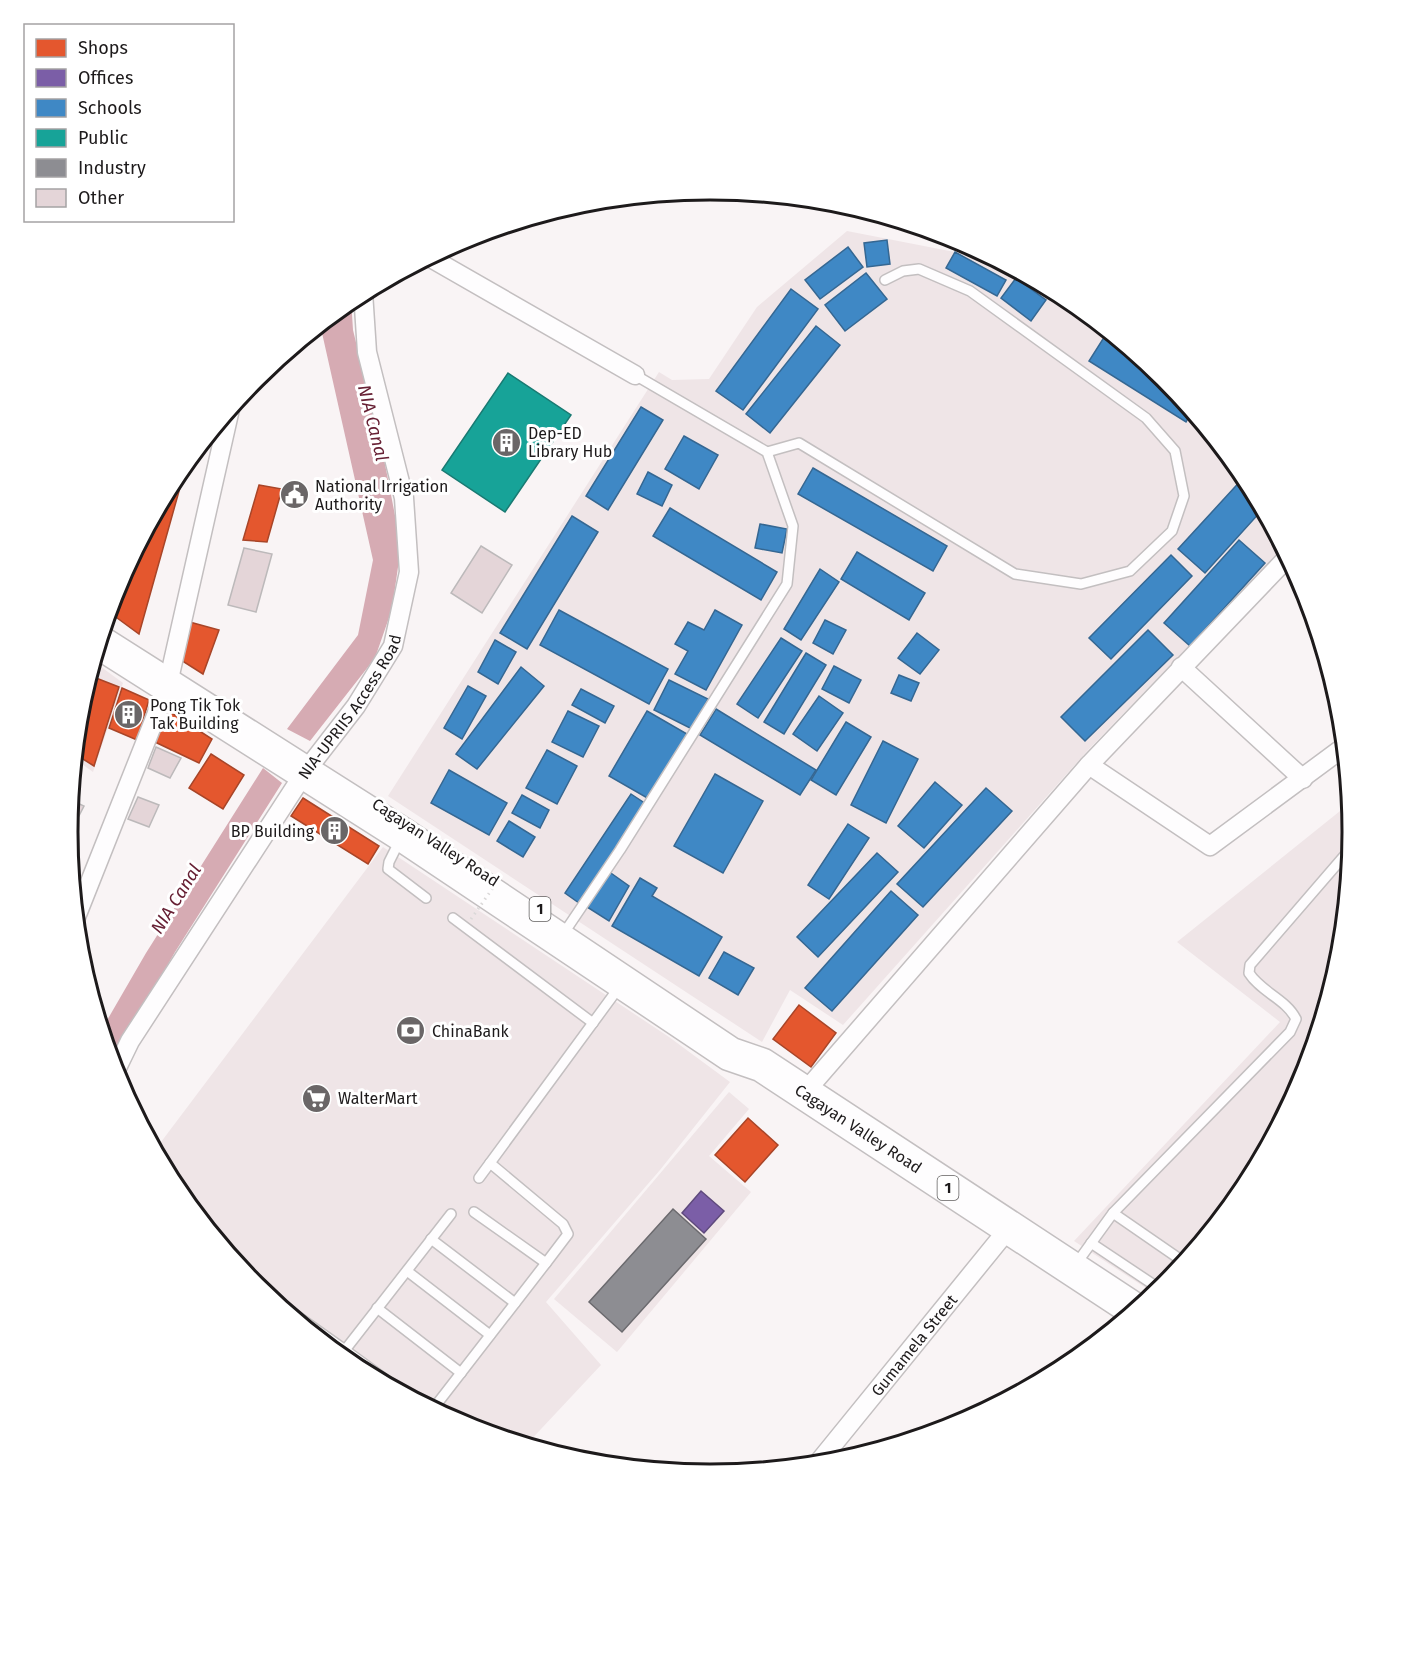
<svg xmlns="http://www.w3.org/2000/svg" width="1420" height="1663" viewBox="0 0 1420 1663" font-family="'Fira Sans',sans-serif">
<rect width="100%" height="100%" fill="#f9f4f5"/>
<g fill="#efe5e7">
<polygon points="847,231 970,255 983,252 1067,297 1165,377 1244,475 1284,548 1089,749 843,1025 790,990 762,1042 388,796 659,372 672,380 709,379 757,307"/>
<polygon points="93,661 123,683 93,772 75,759 80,706"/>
<polygon points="1350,803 1352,832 1340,957 1303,1078 1244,1189 1164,1286 1155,1294 1074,1241 1280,1022 1177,942"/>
<polygon points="383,847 669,1037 730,1082 660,1170 546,1302 601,1365 527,1444 464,1425 353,1366 255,1286 176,1188 155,1150"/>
<polygon points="729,1092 749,1109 709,1156 751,1192 617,1352 554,1299"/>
</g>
<g fill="#d6abb3">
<polygon points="351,299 353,330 383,454 401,546 392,609 375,658 310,741 287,729 358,635 373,560 320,324"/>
<polygon points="263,768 282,783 175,952 112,1063 102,1029 146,953"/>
</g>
<g fill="#e4572e" stroke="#a84528" stroke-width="1.5">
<polygon points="188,459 139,634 109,612 117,585 176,474"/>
<polygon points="259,485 282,489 267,542 243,540"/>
<polygon points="186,621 219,630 203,674 176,657"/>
<polygon points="96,678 119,687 94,766 75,754 79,713 84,716"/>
<polygon points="122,688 149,700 137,740 109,728"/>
<polygon points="167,710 212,739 199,763 155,742"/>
<polygon points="211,754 244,775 223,809 189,788"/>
<polygon points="303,798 379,846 368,864 291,816"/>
<polygon points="799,1005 836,1033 811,1067 773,1039"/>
<polygon points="748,1118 778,1145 745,1182 715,1155"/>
</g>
<polygon fill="#7b5ea7" stroke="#5f4a7d" stroke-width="1.5" points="701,1191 724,1211 704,1233 682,1213"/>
<g fill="#3f88c5" stroke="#356792" stroke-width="1.5">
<polygon points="887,240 890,264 867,267 864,243"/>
<polygon points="848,247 863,267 820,299 805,280"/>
<polygon points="955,252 1006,280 997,296 946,268"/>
<polygon points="866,273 887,299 845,331 825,305"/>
<polygon points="1016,278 1046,300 1031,321 1001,298"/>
<polygon points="791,289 818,309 743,410 716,391"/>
<polygon points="816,326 840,345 770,433 746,414"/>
<polygon points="1108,331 1165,377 1192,411 1186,422 1089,361"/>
<polygon points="641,407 663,420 608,510 586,496"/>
<polygon points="684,436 718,455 699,489 665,469"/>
<polygon points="813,468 947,546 933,571 798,494"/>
<polygon points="648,472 672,485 662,506 637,494"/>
<polygon points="1245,476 1263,509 1205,573 1178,549"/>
<polygon points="670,508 777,572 761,600 653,536"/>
<polygon points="572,516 598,532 527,649 500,633"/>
<polygon points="1268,518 1278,538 1263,524"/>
<polygon points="760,524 787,529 782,553 755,548"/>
<polygon points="1239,540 1265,563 1190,646 1164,623"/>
<polygon points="857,552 925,593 909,620 841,579"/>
<polygon points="1171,555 1192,576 1111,659 1089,638"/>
<polygon points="820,569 839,582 801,640 784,629"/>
<polygon points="559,610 668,669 649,704 540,645"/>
<polygon points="715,610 742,625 706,690 675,674 688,651 675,644 688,622 704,630"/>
<polygon points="825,620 846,630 833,654 813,643"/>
<polygon points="1148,630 1173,655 1085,741 1061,717"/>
<polygon points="917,633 939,650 920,674 898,658"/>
<polygon points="781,638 802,651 758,718 737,704"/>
<polygon points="495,640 516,652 498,684 478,672"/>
<polygon points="806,653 826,665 784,734 764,722"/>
<polygon points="834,666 861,680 849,703 822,689"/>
<polygon points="521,667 544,686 477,769 456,754"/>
<polygon points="899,675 919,683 911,701 891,693"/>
<polygon points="669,680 708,699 692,729 654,710"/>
<polygon points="468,686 486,696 462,739 444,728"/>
<polygon points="581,689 614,706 605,723 572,705"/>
<polygon points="819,696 843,713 817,751 793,734"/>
<polygon points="716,709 816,770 800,795 700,735"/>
<polygon points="568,711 599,726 583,757 552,742"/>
<polygon points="647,711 687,734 649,799 609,776"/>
<polygon points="846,722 871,737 836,795 811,780"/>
<polygon points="883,741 918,759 886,823 851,805"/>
<polygon points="547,750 577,766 557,804 526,788"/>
<polygon points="449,770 507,803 489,835 431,803"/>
<polygon points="715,774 763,801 723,873 674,846"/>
<polygon points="935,782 962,805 924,848 898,826"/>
<polygon points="986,788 1012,811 923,907 897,884"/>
<polygon points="631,794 646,804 579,903 565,893"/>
<polygon points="522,795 549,810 540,828 512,813"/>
<polygon points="509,821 535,837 523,857 497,841"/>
<polygon points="848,824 869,838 829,899 808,885"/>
<polygon points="877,853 898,872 818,957 797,937"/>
<polygon points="608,871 629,886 609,921 587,907"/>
<polygon points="640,878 657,888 652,896 722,937 699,976 612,926"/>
<polygon points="891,891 918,915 832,1011 805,988"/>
<polygon points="724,952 754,968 738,995 709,978"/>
</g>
<polygon fill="#17a398" stroke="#197a72" stroke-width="1.5" points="508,373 571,415 505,512 442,470"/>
<polygon fill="#8d8d92" stroke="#6b6a6e" stroke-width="1.5" points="673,1209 706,1239 622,1332 589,1302"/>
<g fill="#e4d5d8" stroke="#bcb9ba" stroke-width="1.5">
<polygon points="481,546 512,565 482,613 451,593"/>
<polygon points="244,548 272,554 256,612 228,605"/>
<polygon points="156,747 181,758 170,778 148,768"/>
<polygon points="138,797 159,805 149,827 128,819"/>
<polygon points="71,800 84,806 68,837 68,832"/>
</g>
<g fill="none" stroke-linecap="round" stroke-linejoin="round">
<defs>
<g id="lane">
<polyline points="767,452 799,443 1015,574 1081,584 1130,571 1172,531 1184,496 1175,451 1146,418 970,291 919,269 903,271 885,280"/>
<polyline points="400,840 389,862 388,869 426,898"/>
<polyline points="453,918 593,1023"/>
<polyline points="568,927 620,850 787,584 793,526 767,452 635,375"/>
<polyline points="479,1178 620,986"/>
<polyline points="474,1212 546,1263 568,1234 563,1224 490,1163"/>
<polyline points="1113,1213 1184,1262"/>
<polyline points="431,1239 515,1303"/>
<polyline points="1091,1243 1160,1289"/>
<path d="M 1076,1264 L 1113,1213 L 1290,1032 L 1296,1019 C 1286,999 1261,992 1249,973 L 1250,965 L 1351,848"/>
<polyline points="407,1271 490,1335"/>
<polyline points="263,1292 345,1350 451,1214"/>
<polyline points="377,1308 461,1373"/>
<polyline points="345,1350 404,1393"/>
<polyline points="433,1409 546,1263"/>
</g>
<g id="street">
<polyline points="429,257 635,375"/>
<polyline points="1181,667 1303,779"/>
<polyline points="1089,765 1210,846 1344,747"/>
<polyline points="76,917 167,688 230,409"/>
<path id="s1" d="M 115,1072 L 130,1041 L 305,772 L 356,706 L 393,646 L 409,572 L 404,498 L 367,352 L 363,292"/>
<polyline points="804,1093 1089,765 1288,557"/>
<path id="s2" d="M 818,1463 L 1009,1228"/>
</g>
<g id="highway">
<path id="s3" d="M 99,642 L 403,835 L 730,1054 L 762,1065 L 1135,1310"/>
</g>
</defs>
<use href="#lane" stroke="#c3bfc0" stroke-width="12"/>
<use href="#street" stroke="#c3bfc0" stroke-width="21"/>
<use href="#highway" stroke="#c3bfc0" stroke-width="36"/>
<use href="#lane" stroke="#fefdfe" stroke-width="9"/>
<use href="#street" stroke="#fefdfe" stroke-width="18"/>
<use href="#highway" stroke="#fefdfe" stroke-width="33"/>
<polyline stroke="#dad8d8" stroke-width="3" stroke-dasharray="1.5 4.5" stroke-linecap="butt" points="471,919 502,875"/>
</g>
<defs>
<symbol id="building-disc" viewBox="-11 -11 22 22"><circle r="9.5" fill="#6a6667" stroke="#fff"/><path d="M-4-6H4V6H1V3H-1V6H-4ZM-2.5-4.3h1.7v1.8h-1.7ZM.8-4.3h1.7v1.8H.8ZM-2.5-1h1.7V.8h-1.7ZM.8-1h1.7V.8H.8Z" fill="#fff"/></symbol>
<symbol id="civic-disc" viewBox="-11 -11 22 22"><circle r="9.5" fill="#6a6667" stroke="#fff"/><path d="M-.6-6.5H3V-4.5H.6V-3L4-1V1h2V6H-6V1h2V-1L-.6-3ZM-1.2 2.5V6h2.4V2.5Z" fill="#fff"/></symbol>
<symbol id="bank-disc" viewBox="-11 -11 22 22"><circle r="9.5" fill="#6a6667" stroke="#fff"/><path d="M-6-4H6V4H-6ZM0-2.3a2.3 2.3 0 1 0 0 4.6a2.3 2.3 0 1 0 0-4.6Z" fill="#fff"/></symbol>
<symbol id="supermarket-disc" viewBox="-11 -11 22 22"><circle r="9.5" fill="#6a6667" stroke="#fff"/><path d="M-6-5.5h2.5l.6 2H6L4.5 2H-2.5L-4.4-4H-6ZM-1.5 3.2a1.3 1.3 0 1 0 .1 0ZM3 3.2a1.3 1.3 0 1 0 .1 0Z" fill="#fff"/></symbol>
</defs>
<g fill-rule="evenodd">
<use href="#building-disc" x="490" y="426" width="33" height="33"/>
<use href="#civic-disc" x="278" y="478" width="33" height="33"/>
<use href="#building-disc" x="112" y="698" width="33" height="33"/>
<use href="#building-disc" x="318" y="814" width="33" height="33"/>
<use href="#bank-disc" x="394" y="1014" width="33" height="33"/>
<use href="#supermarket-disc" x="300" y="1082" width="33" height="33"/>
</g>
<g text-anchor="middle" stroke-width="6" stroke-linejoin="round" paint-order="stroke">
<g fill="#fff" stroke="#615f5f" stroke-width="1.5">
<rect x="529.5" y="897" width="21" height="24" rx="4.5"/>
<rect x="937.5" y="1176" width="21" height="24" rx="4.5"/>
</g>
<g font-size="15" font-weight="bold" fill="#1d1a1b">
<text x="540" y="914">1</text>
<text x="948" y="1193">1</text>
</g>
<g font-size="16" fill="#1d1a1b" stroke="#fff" text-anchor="start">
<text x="528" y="439">Dep-ED<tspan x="528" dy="18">Library Hub</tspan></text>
<text x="315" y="492">National Irrigation<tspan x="315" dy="18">Authority</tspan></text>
<text x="150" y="711">Pong Tik Tok<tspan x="150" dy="18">Tak Building</tspan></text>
<text x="314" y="837" text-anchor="end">BP Building</text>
<text x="432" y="1037">ChinaBank</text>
<text x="338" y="1104">WalterMart</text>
</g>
<g font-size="16" fill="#1d1a1b" stroke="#fff">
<text dy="6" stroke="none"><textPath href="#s1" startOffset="435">NIA-UPRIIS Access Road</textPath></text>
<text transform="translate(436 842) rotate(33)" y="6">Cagayan Valley Road</text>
<text dy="6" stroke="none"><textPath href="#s3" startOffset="903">Cagayan Valley Road</textPath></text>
<text dy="6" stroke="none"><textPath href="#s2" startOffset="152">Gumamela Street</textPath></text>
</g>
<g font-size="18" font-style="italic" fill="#672034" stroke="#fff">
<text transform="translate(373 423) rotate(76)" y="6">NIA Canal</text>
<text transform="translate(176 899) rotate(-58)" y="6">NIA Canal</text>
</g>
</g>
<path d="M0 0H1420V1663H0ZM78 832a632 632 0 1 1 1264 0a632 632 0 1 1-1264 0Z" fill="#fff" fill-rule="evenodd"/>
<path fill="none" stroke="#1d1a1b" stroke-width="3" d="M78 832a632 632 0 1 1 1264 0a632 632 0 1 1-1264 0Z"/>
<rect x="24" y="24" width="210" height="198" fill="#ffffff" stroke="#a5a3a4" stroke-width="1.5"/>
<rect x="36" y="39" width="30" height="18" fill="#e4572e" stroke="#a5a3a4" stroke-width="1.5"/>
<text x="78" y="54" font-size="18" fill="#1d1a1b">Shops</text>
<rect x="36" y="69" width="30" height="18" fill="#7b5ea7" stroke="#a5a3a4" stroke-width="1.5"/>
<text x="78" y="84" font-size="18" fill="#1d1a1b">Offices</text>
<rect x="36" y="99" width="30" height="18" fill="#3f88c5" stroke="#a5a3a4" stroke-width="1.5"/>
<text x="78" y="114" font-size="18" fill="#1d1a1b">Schools</text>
<rect x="36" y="129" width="30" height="18" fill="#17a398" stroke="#a5a3a4" stroke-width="1.5"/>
<text x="78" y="144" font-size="18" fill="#1d1a1b">Public</text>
<rect x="36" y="159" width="30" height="18" fill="#8d8d92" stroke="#a5a3a4" stroke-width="1.5"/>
<text x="78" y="174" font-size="18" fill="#1d1a1b">Industry</text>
<rect x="36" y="189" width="30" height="18" fill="#e4d5d8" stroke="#a5a3a4" stroke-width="1.5"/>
<text x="78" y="204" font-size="18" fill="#1d1a1b">Other</text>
</svg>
